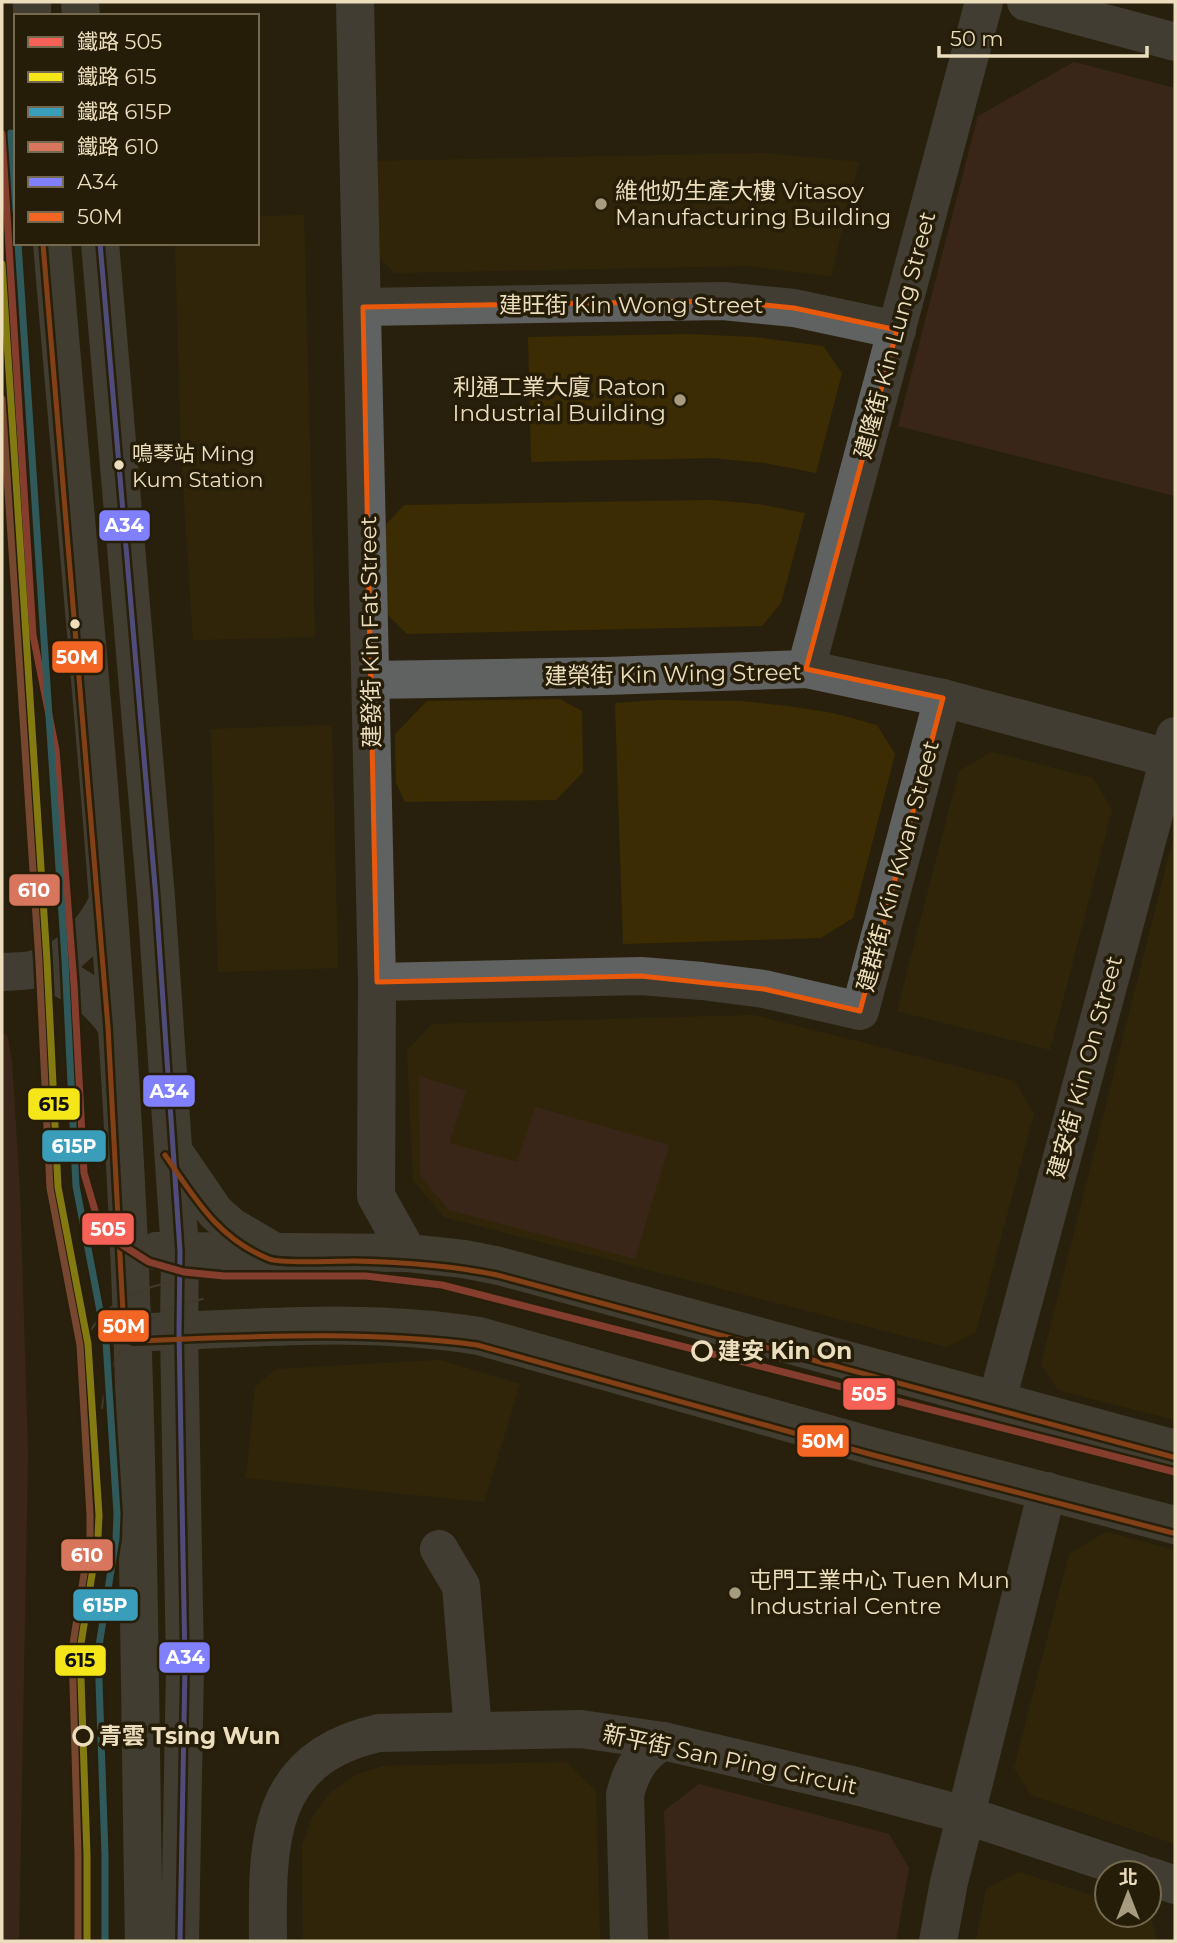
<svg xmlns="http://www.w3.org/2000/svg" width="1177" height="1943" viewBox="0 0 1177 1943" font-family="Montserrat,'Noto Sans TC',sans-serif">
<rect width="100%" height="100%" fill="#28200c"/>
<g fill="#3b2c03">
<polygon points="764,153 859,162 831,276 748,266 395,273 377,256 374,161"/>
<polygon points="304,215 315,637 193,640 181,453 175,243 257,243 257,216"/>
<polygon points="687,334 755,337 823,346 842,373 816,473 765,463 713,458 531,462 528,337"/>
<polygon points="711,500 758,504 805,513 781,603 762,626 407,634 384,611 382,529 404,505"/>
<polygon points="560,699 582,711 583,772 556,800 405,802 396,783 395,734 427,701"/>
<polygon points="657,700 742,701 788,706 833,713 877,725 895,754 853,918 821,938 623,944 615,703"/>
<polygon points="332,725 338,968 218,972 211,729"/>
<polygon points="992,752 1093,778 1112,810 1050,1050 897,1011 959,771"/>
<polygon points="1175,831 1175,1420 1058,1390 1041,1364"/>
<polygon points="754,1015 1014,1081 1034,1113 976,1332 947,1347 444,1217 413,1180 407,1051 432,1024"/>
<polygon points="440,1360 520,1384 484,1502 246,1478 255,1387 276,1369"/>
<polygon points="1106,1532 1175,1550 1175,1844 1031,1795 1014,1768 1069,1554"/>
<polygon points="566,1762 596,1791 600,1941 303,1941 302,1846 312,1817 330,1793 355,1775 383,1766"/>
<polygon points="1019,1872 1107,1900 1107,1915 1150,1914 1157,1941 976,1941 986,1889"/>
</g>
<g fill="#512e27">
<polygon points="1074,62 1175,88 1175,496 898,426 978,116"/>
<polygon points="2,1031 8,1037 12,1063 20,1192 28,1454 19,1938 2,1939"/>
<polygon points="419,1076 466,1091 449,1143 517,1162 535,1107 669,1145 635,1259 449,1210 420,1175"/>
<polygon points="699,1784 889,1834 909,1868 896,1941 669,1941 664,1811"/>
</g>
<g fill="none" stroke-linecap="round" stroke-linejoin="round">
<g stroke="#606161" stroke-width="38">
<polyline points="355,2 377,982 376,1196 408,1253"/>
<polyline points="1026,2 1175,42"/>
<polyline points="363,307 723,301 794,308 897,330"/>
<polyline points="806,669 984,2"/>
<polyline points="371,680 606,676 806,669 943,698 1175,760"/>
<path d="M 36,969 C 71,979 97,996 117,1026"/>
<path d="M 2,972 C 13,971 25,972 36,969 C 68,962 94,930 108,902"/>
<polyline points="377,982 641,976 702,981 764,989 860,1011 943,698"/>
<polyline points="997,1400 1175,736"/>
<polyline points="439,1549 461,1586 473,1730"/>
<polyline points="1149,1876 1175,1885"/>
<path d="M 268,1941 C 267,1844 265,1758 379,1733 L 581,1729 L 663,1741 L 860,1787 L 965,1815 L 1140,1873"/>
<path d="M 629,1941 L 625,1795 C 631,1770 641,1754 663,1741"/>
<polyline points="938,1941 949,1882 1047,1491"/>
</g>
<g stroke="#61605d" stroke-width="38">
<polyline points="32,2 32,16"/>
<polyline points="80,2 81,16"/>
<path d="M 52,243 C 77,544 108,845 124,1146 C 139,1411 139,1676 144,1941"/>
<polyline points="100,243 156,898 180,1251 179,1331 185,1666 180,1941"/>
<polyline points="174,1152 215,1212 232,1227 273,1251"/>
<polyline points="156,1251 408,1253 464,1259 499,1266 1175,1449"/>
<path d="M 153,1332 C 260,1328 372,1318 479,1336 L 875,1447 L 1175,1525"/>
</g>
<g stroke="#5e5b53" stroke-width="2">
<path d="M 102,1408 C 108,1350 144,1308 203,1299"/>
<path d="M 72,1636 L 87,1520 L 80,1374 C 80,1298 156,1279 218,1277"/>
</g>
<defs>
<polyline id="bus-1" points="100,243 156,898 180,1251 179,1331 185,1666 180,1941"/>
<g id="bus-2">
<path d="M 43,244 L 108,1027 L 124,1332 L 126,1338 L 133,1341 C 248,1337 363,1330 477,1345 L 873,1455 L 1173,1533"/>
<path d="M 165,1155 C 195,1198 217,1238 269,1259 C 281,1264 337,1261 354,1261 C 402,1262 449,1265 497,1275 L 1173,1457"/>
</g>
</defs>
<use href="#bus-1" stroke="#261d08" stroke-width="10"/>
<use href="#bus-2" stroke="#261d08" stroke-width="10"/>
<use href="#bus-1" stroke="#8080ff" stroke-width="5"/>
<use href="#bus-2" stroke="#f26522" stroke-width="5"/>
<defs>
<polyline id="rail-1" points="2,134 33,635 56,750 74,984 84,1173 96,1214 119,1243 149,1262 184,1272 224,1276 366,1276 442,1285 1175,1472"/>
<polyline id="rail-2" points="2,264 47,961 58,1187 88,1344 99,1515 98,1537 80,1650 87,1855 87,1941"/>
<g id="rail-3">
<polyline points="11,133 16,210"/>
<polyline points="18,243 65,960 76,1186 106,1342 117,1514 116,1539 98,1652 105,1855 105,1941"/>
</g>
<polyline id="rail-4" points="2,399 39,962 50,1188 80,1345 90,1515 90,1536 72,1650 78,1855 78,1941"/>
</defs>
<use href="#rail-1" stroke="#261d08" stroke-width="12"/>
<use href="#rail-2" stroke="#261d08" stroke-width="12"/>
<use href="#rail-3" stroke="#261d08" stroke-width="12"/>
<use href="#rail-4" stroke="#261d08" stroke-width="12"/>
<use href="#rail-1" stroke="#f66157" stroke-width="7"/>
<use href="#rail-2" stroke="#f4e619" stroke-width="7"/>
<use href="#rail-3" stroke="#3a9ebb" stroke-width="7"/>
<use href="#rail-4" stroke="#d7765c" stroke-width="7"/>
</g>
<path d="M0 0H1177V1943H0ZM 723,301 L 794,308 L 897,330 L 806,669 L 943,698 L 860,1011 L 764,989 L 641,976 L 377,982 L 363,307 Z" fill="#28200c" fill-opacity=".55" fill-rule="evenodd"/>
<path fill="none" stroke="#e8590c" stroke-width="5" stroke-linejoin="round" d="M 723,301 L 794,308 L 897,330 L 806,669 L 943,698 L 860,1011 L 764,989 L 641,976 L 377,982 L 363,307 Z"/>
<g fill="#a79c7f" stroke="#261d08" stroke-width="2.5">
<circle cx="601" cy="204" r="7"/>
<circle cx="680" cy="400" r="7"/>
<circle cx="735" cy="1593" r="7"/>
</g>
<g fill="#ecdebd" stroke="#261d08" stroke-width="2.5">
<circle cx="119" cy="465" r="6"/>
<circle cx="75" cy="624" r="6"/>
</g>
<g fill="#261d08" stroke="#ecdebd" stroke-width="3.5">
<circle cx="702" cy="1351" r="9"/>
<circle cx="83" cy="1736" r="9"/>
</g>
<g text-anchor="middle" stroke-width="7" stroke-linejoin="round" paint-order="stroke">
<g font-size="21" fill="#ecdebd" stroke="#261d08" text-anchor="start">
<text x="132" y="461">鳴琴站 Ming<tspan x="132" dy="26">Kum Station</tspan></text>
</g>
<g font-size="23" fill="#ecdebd" stroke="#261d08" text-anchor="start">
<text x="615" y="199">維他奶生產大樓 Vitasoy<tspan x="615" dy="26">Manufacturing Building</tspan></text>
<text x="666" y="395" text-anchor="end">利通工業大廈 Raton<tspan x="666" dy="26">Industrial Building</tspan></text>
<text x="749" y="1588">屯門工業中心 Tuen Mun<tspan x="749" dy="26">Industrial Centre</tspan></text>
</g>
<g font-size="23" fill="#ecdebd" stroke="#261d08">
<text x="631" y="313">建旺街 Kin Wong Street</text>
<text transform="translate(895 335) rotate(-75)" y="8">建隆街 Kin Lung Street</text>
<text transform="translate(370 632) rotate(-91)" y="8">建發街 Kin Fat Street</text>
<text transform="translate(673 674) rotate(-1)" y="8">建榮街 Kin Wing Street</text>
<text transform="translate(898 866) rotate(-75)" y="8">建群街 Kin Kwan Street</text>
<text transform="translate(1085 1067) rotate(-75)" y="8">建安街 Kin On Street</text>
<text transform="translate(730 1760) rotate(12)" y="8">新平街 San Ping Circuit</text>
</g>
<g font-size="23" font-weight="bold" fill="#ecdebd" stroke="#261d08" text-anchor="start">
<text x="718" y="1359">建安 Kin On</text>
<text x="99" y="1744">青雲 Tsing Wun</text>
</g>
</g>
<g stroke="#261d08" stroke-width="2.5">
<rect x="98" y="509" width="53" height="33" rx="7" fill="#8080ff"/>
<rect x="51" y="640" width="53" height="34" rx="7" fill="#f26522"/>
<rect x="8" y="873" width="53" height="34" rx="7" fill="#d7765c"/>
<rect x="142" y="1074" width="54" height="34" rx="7" fill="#8080ff"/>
<rect x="27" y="1087" width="54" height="34" rx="7" fill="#f4e619"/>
<rect x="41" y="1129" width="66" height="34" rx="7" fill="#3a9ebb"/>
<rect x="81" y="1212" width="54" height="34" rx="7" fill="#f66157"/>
<rect x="97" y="1309" width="53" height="34" rx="7" fill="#f26522"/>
<rect x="842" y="1377" width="54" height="34" rx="7" fill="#f66157"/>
<rect x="796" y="1424" width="54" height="34" rx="7" fill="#f26522"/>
<rect x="60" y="1538" width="54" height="34" rx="7" fill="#d7765c"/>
<rect x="72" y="1588" width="67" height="34" rx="7" fill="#3a9ebb"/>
<rect x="158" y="1641" width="53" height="33" rx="7" fill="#8080ff"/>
<rect x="54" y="1644" width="53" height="33" rx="7" fill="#f4e619"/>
</g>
<g font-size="19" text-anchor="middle" font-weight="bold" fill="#fff">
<text x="124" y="532">A34</text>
<text x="77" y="664">50M</text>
<text x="34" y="897">610</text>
<text x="169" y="1098">A34</text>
<text x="74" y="1153">615P</text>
<text x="108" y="1236">505</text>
<text x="124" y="1333">50M</text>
<text x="869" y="1401">505</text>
<text x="823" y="1448">50M</text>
<text x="87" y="1562">610</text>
<text x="105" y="1612">615P</text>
<text x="185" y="1664">A34</text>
</g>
<g font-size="19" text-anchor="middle" font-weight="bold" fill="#111">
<text x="54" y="1111">615</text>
<text x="80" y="1667">615</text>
</g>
<rect width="1177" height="1943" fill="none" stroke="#ecdebd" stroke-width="7"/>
<rect x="14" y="14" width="245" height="231" fill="#261d08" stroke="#756a50" stroke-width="2"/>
<rect x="28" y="37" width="35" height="10" fill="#f66157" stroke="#756a50" stroke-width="2"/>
<text x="77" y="49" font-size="21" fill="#ecdebd">鐵路 505</text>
<rect x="28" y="72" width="35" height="10" fill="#f4e619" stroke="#756a50" stroke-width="2"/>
<text x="77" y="84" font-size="21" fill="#ecdebd">鐵路 615</text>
<rect x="28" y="107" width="35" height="10" fill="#3a9ebb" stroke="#756a50" stroke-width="2"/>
<text x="77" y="119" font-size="21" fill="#ecdebd">鐵路 615P</text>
<rect x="28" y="142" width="35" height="10" fill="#d7765c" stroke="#756a50" stroke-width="2"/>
<text x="77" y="154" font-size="21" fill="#ecdebd">鐵路 610</text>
<rect x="28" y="177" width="35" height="10" fill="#8080ff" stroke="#756a50" stroke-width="2"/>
<text x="77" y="189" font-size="21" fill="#ecdebd">A34</text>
<rect x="28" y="212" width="35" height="10" fill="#f26522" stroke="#756a50" stroke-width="2"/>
<text x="77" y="224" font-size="21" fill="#ecdebd">50M</text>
<g transform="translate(1128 1894)"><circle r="33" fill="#261d08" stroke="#756a50" stroke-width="2"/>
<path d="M0-5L12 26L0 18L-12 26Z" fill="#a79c7f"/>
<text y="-10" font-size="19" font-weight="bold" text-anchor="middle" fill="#ecdebd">北</text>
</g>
<path d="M939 46v10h208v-10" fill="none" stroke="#ecdebd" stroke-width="3.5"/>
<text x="950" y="46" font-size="21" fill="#ecdebd" stroke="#261d08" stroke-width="5" paint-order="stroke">50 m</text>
</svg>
